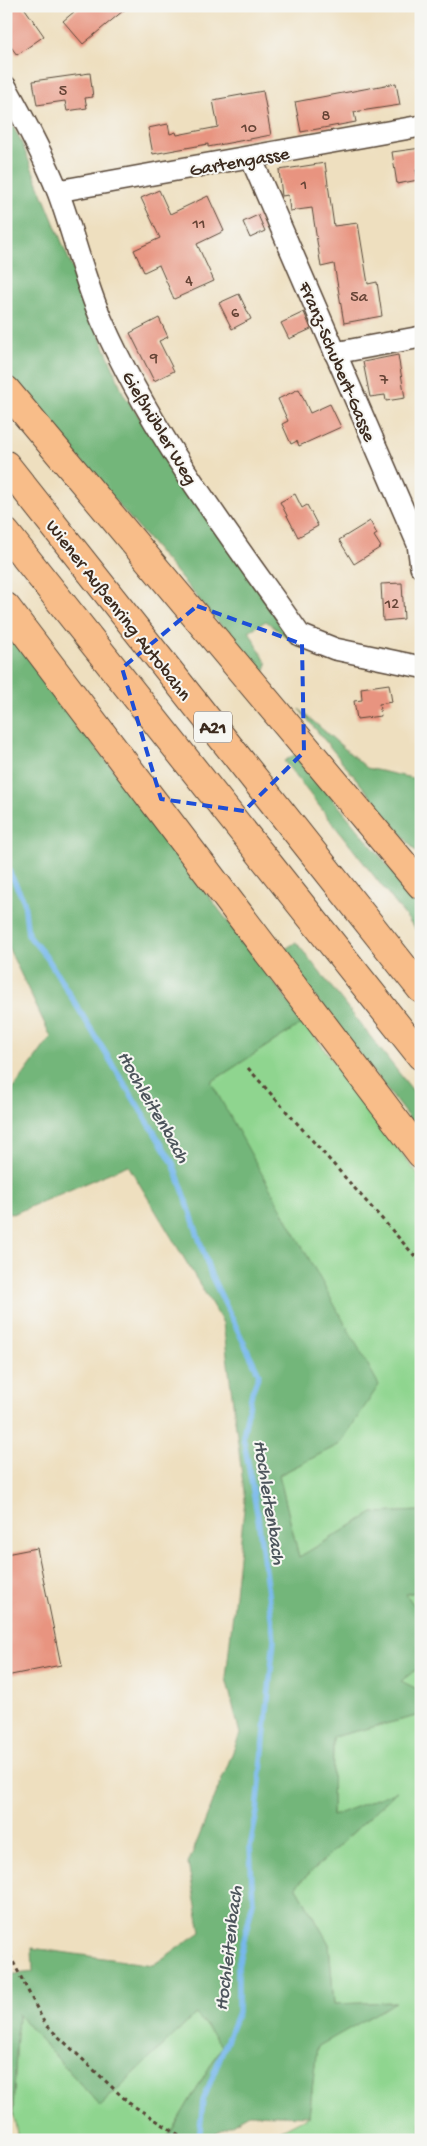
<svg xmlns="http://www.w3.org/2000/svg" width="427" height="2146" viewBox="0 0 427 2146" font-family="'Gochi Hand',sans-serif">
<rect width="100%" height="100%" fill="#f6f6f2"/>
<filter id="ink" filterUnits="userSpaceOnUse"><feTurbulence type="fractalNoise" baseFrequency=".02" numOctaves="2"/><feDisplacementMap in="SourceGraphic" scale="10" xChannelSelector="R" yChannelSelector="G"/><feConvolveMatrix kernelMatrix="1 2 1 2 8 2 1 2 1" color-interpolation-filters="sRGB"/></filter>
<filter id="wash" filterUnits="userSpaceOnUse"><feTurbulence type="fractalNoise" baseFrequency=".0096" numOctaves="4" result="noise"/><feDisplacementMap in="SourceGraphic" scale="20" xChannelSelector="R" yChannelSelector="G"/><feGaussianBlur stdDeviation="1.12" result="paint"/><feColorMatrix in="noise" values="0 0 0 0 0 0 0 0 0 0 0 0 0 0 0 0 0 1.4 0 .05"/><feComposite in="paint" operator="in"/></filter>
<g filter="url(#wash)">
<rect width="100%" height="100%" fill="#eedfbf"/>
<g fill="#8fd58f" stroke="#658056">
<polygon points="304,1022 421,1179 421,1511 373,1513 299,1557 279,1475 340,1444 211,1082"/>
<polygon points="421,1591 421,1616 406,1594"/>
<polygon points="421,1666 421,1691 400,1681"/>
<polygon points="421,1715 421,2140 262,2140 309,2116 317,2047 395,2002 334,2004 329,1944 296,1886 396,1792 332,1817 333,1737"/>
<polygon points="18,2014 100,2106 196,2014 222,2046 166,2140 18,2140 13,2111"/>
</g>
<g fill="#73b67a" stroke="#57704c">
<polygon points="6,115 20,139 124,395 300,648 266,621 249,631 267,664 263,675 6,372"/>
<polygon points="6,628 304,1022 211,1082 379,1385 340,1444 279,1475 299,1557 373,1513 421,1511 421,1591 406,1594 421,1616 421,1666 401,1681 421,1691 421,1715 333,1737 332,1816 397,1791 296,1886 329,1944 334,2004 396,2002 317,2047 309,2116 249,2114 216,2133 215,2140 166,2140 222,2046 196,2014 100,2106 18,2014 13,2111 6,2066 6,1975 33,1972 32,1948 153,1965 201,1932 188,1864 240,1734 226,1678 245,1500 223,1323 128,1165 13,1214 6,1212 6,1099 51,1037 6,943"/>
<polygon points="299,709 367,768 421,780 421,858"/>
<polygon points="296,754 421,906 421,936 284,761"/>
<polygon points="296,942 421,1101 421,1134 281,952"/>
</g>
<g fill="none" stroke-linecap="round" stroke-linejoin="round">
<polyline stroke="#77b8ec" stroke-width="5.5" points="6,865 24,901 28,935 48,959 173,1163 185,1196 211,1275 259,1374 252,1392 243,1436 258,1518 274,1639 257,1812 250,1847 253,1902 238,1966 238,2012 203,2101 199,2140"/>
</g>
<g id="blocks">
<g fill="#e89480">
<polygon points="15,6 23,6 44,36 17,55 6,40 6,13"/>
<polygon points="81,6 129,6 83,44 63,21"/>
<polygon points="90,73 93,97 85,98 87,108 67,111 65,101 37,105 33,81"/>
<polygon points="396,83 400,105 354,112 356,122 301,132 295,102"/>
<polygon points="263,91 271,135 208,147 208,144 153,154 148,128 168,124 170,134 176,132 177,135 218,127 213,100"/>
<polygon points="421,148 421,169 416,170 418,180 397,184 392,152"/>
<polygon points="325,163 334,226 358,223 368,284 377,282 382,316 344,323 334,264 321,267 312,208 290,211 288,195 282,196 279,170"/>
<polygon points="159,190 170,214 208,196 224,231 197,244 214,281 174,299 159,265 144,272 134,250 160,238 141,198"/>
<polygon points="258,215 265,231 250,238 243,222"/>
<polygon points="239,294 251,319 232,329 219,303"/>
<polygon points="304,312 311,329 289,339 281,323"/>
<polygon points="159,318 168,337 159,341 174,371 154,381 130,333"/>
<polygon points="398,355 405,398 386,401 385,395 370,397 363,362"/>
<polygon points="299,389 310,413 330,404 341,427 299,446 297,441 291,444 282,424 288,421 278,399"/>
<polygon points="295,494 302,508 307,505 318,526 298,537 280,502"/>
<polygon points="370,521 377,534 374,536 381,547 354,564 339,540"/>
<polygon points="402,583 404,619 383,621 381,584"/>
<polygon points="389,684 392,702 379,704 381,716 357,719 354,701 362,700 361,688"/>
<polygon points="37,1548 61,1665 6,1676 6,1554"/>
</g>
</g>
</g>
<g filter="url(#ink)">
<use href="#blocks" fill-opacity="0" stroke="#564536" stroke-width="1"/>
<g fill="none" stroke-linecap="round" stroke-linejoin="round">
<defs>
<g id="minor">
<path d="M 6,87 C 25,121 44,156 58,192 C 74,235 84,280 102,321 C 152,435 229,534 300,635 L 335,649 L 421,667"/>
<polyline points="251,158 418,544 421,567"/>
<polyline points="58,191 421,126"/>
<polyline points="335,353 421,337"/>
</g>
<g id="motorway">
<polyline points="6,390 421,885"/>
<polyline points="6,465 421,989"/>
<polyline points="6,533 421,1056"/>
<polyline points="6,607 421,1154"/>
</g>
</defs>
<use href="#minor" stroke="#564536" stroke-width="24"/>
<use href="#motorway" stroke="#564536" stroke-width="30"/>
<g stroke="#564536" stroke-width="3" stroke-dasharray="4 4" stroke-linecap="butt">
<polyline points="248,1068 421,1263"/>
<polyline points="6,1948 45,2024 129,2103 187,2140"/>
</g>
<use href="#minor" stroke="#fff" stroke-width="21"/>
<use href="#motorway" stroke="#f8bd89" stroke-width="28"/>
</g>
</g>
<path fill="none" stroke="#1d4ed8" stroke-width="4" stroke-dasharray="10 6" stroke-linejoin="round" d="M 197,606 L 302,644 L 304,752 L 244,811 L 161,799 L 122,668 Z"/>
<g text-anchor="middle" stroke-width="4" stroke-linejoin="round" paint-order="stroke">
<g font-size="16" fill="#664436">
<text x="63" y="95">5</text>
<text x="326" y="120">8</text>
<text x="249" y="132">10</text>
<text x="304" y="189">1</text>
<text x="199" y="228">11</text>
<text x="189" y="285">4</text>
<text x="359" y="301">5a</text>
<text x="235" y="317">6</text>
<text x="154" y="362">9</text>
<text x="384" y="384">7</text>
<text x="392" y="608">12</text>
</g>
<rect fill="#f6f6f2" stroke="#73675e" stroke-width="1" x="194" y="711.5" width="38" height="31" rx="4"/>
<g font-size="18" font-weight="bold" fill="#3b2a1e">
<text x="213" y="733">A21</text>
</g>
<g font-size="19" fill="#3b2a1e" stroke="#f6f6f2">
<text transform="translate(239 160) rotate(-10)" y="7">Gartengasse</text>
<text transform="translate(339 361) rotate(67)" y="7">Franz-Schubert-Gasse</text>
<text transform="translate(161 427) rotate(59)" y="7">Gießhübler Weg</text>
<text transform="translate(120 609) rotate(52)" y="7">Wiener Außenring Autobahn</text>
</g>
<g font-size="20" font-style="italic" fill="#4d555c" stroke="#f6f6f2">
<text transform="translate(155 1106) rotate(60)" y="7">Hochleitenbach</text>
<text transform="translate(271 1502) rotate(81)" y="7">Hochleitenbach</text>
<text transform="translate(227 1948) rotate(-83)" y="7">Hochleitenbach</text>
</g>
</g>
<rect width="427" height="2146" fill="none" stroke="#f6f6f2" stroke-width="25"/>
</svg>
